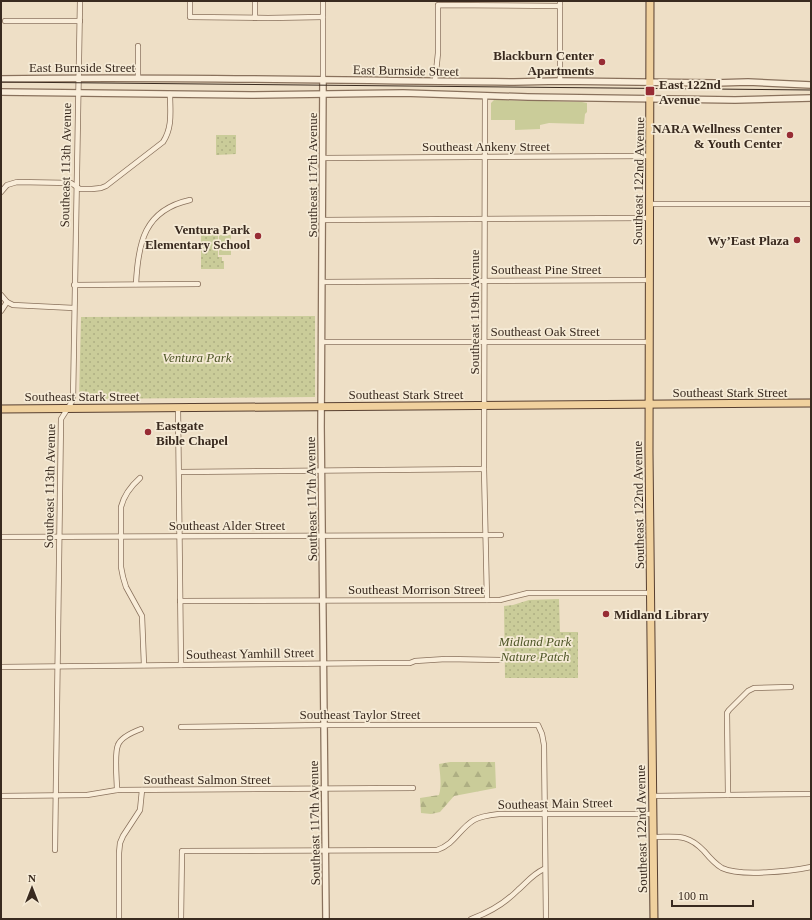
<svg xmlns="http://www.w3.org/2000/svg" width="812" height="920" viewBox="0 0 812 920" font-family="Georgia,serif">
<defs>
<pattern id="forest-firs" width="22" height="20" patternUnits="userSpaceOnUse"><rect width="22" height="20" fill="#cacc99"/><path d="M5 1l3.5 6h-7zM16 11l3.5 6h-7z" fill="#aeaf83"/></pattern>
<pattern id="park-dots" width="8" height="8" patternUnits="userSpaceOnUse"><rect width="8" height="8" fill="#cacc99"/><path d="M2 2h.1M6 6h.1" fill="none" stroke="#aeaf83" stroke-width="1.8" stroke-linecap="round"/></pattern>
</defs>
<rect width="100%" height="100%" fill="#eedfc6"/>
<g fill="#cacc99">
<polygon points="494,100 582,102 587,103 587,112 585,114 584,124 549,123 540,125 540,129 515,130 515,120 491,120 491,103"/>
<rect x="219" y="235" width="12" height="20"/>
</g>
<path fill="url(#forest-firs)" d="M 450,762 L 495,762 L 496,788 L 454,796 L 440,812 L 431,814 L 421,813 L 420,798 L 439,795 C 442,786 440,774 439,764 Z"/>
<g fill="url(#park-dots)">
<polygon points="216,135 236,135 236,154 216,155"/>
<polygon points="211,228 218,228 218,257 222,257 222,261 224,261 224,269 201,269 201,233 211,233"/>
<polygon points="315,316 315,397 79,399 81,317"/>
<polygon points="559,599 560,632 578,632 578,678 505,678 504,606 513,605 529,600"/>
</g>
<g fill="none" stroke-linecap="round" stroke-linejoin="round">
<defs>
<g id="minor">
<polyline points="190,1 190,17 268,18 323,17"/>
<polyline points="255,18 255,1"/>
<polyline points="5,21 80,21"/>
<polyline points="138,78 138,46"/>
<polyline points="323,80 323,1"/>
<polyline points="435,81 438,53 438,5 560,6"/>
<polyline points="560,81 560,1"/>
<polyline points="485,96 484,469 487,600"/>
<polyline points="323,158 650,156"/>
<path d="M 1,192 L 7,185 L 17,182 L 71,183 L 80,189 L 92,189 L 101,188 L 106,186 L 163,142 C 173,127 170,110 170,94"/>
<polyline points="650,204 811,204"/>
<polyline points="322,220 649,218"/>
<polyline points="322,282 649,280"/>
<path d="M 136,284 C 138,243 144,210 190,200"/>
<polyline points="74,285 198,284"/>
<polyline points="1,295 7,302 13,305 74,308"/>
<polyline points="1,311 7,302"/>
<polyline points="322,342 649,342"/>
<polyline points="178,408 181,665"/>
<polyline points="180,472 484,469"/>
<path d="M 140,478 C 131,486 124,495 121,507 L 121,567 L 123,577 L 126,587 L 142,616 L 144,665"/>
<polyline points="1,537 501,535"/>
<polyline points="180,601 500,600 528,593 651,593"/>
<polyline points="1,667 381,663 410,663 415,661 446,659 500,660"/>
<polyline points="181,727 324,725 538,725 542,734 544,745 546,919"/>
<path d="M 117,790 C 117,780 114,754 118,745 C 121,737 133,732 141,729"/>
<polyline points="728,795 727,713 729,710 748,691 754,688 791,687"/>
<polyline points="1,796 87,795 117,790 413,788"/>
<polyline points="653,796 811,794"/>
<path d="M 653,837 C 676,837 687,833 704,851 C 709,857 715,864 722,868 C 741,877 791,871 811,867"/>
<polyline points="55,850 61,419 73,400 80,1"/>
<polyline points="119,919 119,853 120,843 123,836 140,810 142,790"/>
<path d="M 181,919 L 182,851 L 437,850 C 455,844 459,829 474,820 C 481,816 490,815 499,814 L 653,814"/>
<path d="M 471,919 C 488,913 505,903 518,890 C 527,882 533,874 544,869"/>
</g>
<g id="tertiary">
<path d="M 1,79 C 172,76 343,81 514,82 L 560,81 L 715,83 L 748,82 L 811,85"/>
<polyline points="323,80 321,427 326,919"/>
<polyline points="1,92 251,95 403,93 528,97 735,100 811,98"/>
</g>
<g id="primary">
<polyline points="650,1 649,452 654,919"/>
<polyline points="1,409 811,403"/>
</g>
</defs>
<use href="#minor" stroke="#89715c" stroke-width="6"/>
<use href="#tertiary" stroke="#89715c" stroke-width="8"/>
<use href="#primary" stroke="#573f30" stroke-width="9"/>
<use href="#minor" stroke="#f9edd9" stroke-width="4.5"/>
<use href="#tertiary" stroke="#f9edd9" stroke-width="5.5"/>
<use href="#primary" stroke="#f0d19e" stroke-width="7"/>
<polyline stroke="#392a1f" stroke-width="1" points="1,82 811,90"/>
</g>
<g fill="#972c34" stroke="#f5ead5" stroke-width="1.5">
<circle cx="602" cy="62" r="4"/>
<rect x="645" y="86" width="10" height="10" rx="2"/>
<circle cx="790" cy="135" r="4"/>
<circle cx="258" cy="236" r="4"/>
<circle cx="797" cy="240" r="4"/>
<circle cx="148" cy="432" r="4"/>
<circle cx="606" cy="614" r="4"/>
</g>
<g text-anchor="middle" stroke-width="3.5" stroke-linejoin="round" paint-order="stroke">
<g font-size="13" font-weight="bold" fill="#392a1f" stroke="#f5ead5" text-anchor="end">
<text x="594" y="60">Blackburn Center<tspan x="594" dy="15">Apartments</tspan></text>
<text x="659" y="89" text-anchor="start">East 122nd<tspan x="659" dy="15">Avenue</tspan></text>
<text x="782" y="133">NARA Wellness Center<tspan x="782" dy="15">&amp; Youth Center</tspan></text>
<text x="250" y="234">Ventura Park<tspan x="250" dy="15">Elementary School</tspan></text>
<text x="789" y="245">Wy’East Plaza</text>
<text x="156" y="430" text-anchor="start">Eastgate<tspan x="156" dy="15">Bible Chapel</tspan></text>
<text x="614" y="619" text-anchor="start">Midland Library</text>
</g>
<g font-size="13" fill="#392a1f" stroke="#f5ead5">
<text x="82" y="72">East Burnside Street</text>
<text transform="translate(406 70) rotate(1)" y="5">East Burnside Street</text>
<text x="486" y="151">Southeast Ankeny Street</text>
<text transform="translate(65 165) rotate(-89)" y="5">Southeast 113th Avenue</text>
<text transform="translate(312 175) rotate(-90)" y="5">Southeast 117th Avenue</text>
<text transform="translate(638 181) rotate(-89)" y="5">Southeast 122nd Avenue</text>
<text x="546" y="274">Southeast Pine Street</text>
<text transform="translate(474 312) rotate(-90)" y="5">Southeast 119th Avenue</text>
<text x="545" y="336">Southeast Oak Street</text>
<text x="730" y="397">Southeast Stark Street</text>
<text x="406" y="399">Southeast Stark Street</text>
<text x="82" y="401">Southeast Stark Street</text>
<text transform="translate(49 486) rotate(-89)" y="5">Southeast 113th Avenue</text>
<text transform="translate(311 499) rotate(-91)" y="5">Southeast 117th Avenue</text>
<text transform="translate(638 505) rotate(-91)" y="5">Southeast 122nd Avenue</text>
<text x="227" y="530">Southeast Alder Street</text>
<text x="416" y="594">Southeast Morrison Street</text>
<text transform="translate(250 653) rotate(-1)" y="5">Southeast Yamhill Street</text>
<text x="360" y="719">Southeast Taylor Street</text>
<text x="207" y="784">Southeast Salmon Street</text>
<text transform="translate(555 803) rotate(-1)" y="5">Southeast Main Street</text>
<text transform="translate(314 823) rotate(-91)" y="5">Southeast 117th Avenue</text>
<text transform="translate(641 829) rotate(-91)" y="5">Southeast 122nd Avenue</text>
</g>
<g font-size="13" font-style="italic" fill="#4d5526" stroke="#f5ead5">
<text x="197" y="362">Ventura Park</text>
<text x="535" y="646">Midland Park<tspan x="535" dy="15">Nature Patch</tspan></text>
</g>
</g>
<rect width="812" height="920" fill="none" stroke="#392a1f" stroke-width="4"/>
<g transform="translate(32 888)" stroke="#f5ead5" stroke-width="3" paint-order="stroke">
<path d="M0-3L7 15L0 10L-7 15Z" fill="#392a1f"/>
<text y="-6" font-size="11" font-weight="bold" text-anchor="middle" fill="#392a1f">N</text>
</g>
<path d="M672 900v6h81v-6" fill="none" stroke="#392a1f" stroke-width="2"/>
<text x="678" y="900" font-size="12" fill="#392a1f" stroke="#f5ead5" stroke-width="3" paint-order="stroke">100 m</text>
</svg>
